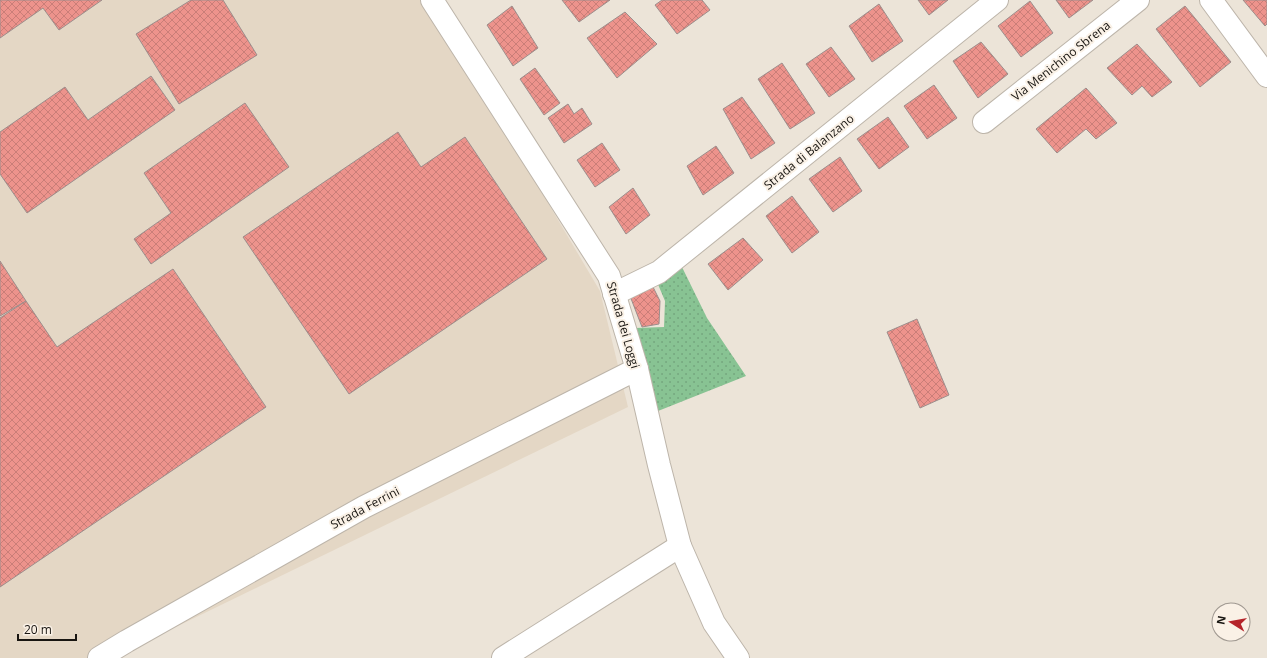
<svg xmlns="http://www.w3.org/2000/svg" width="1267" height="658" viewBox="0 0 1267 658" font-family="'Open Sans',sans-serif">
<defs>
<pattern id="grass-dots" width="8" height="8" patternUnits="userSpaceOnUse"><rect width="8" height="8" fill="#88c393"/><path d="M2 2h.1M6 6h.1" fill="none" stroke="#75a77e" stroke-width="1.8" stroke-linecap="round"/></pattern>
<pattern id="building-cross-hatch" width="8" height="8" patternUnits="userSpaceOnUse"><rect width="8" height="8" fill="#ed938c"/><path d="M0 0l8 8M0 8l8-8" fill="none" stroke="#ca7e78"/></pattern>
</defs>
<rect width="100%" height="100%" fill="#ece4d8"/>
<polygon fill="#e4d7c5" points="0,0 428,0 600,291 628,407 112,658 0,658"/>
<polygon fill="url(#grass-dots)" points="681,265 707,318 746,376 653,413 635,328 664,327 665,301 657,282"/>
<g fill="url(#building-cross-hatch)" stroke="#9c8e8c">
<polygon points="0,0 102,0 59,30 43,8 0,38"/>
<polygon points="191,0 223,0 257,55 179,104 136,34"/>
<polygon points="562,0 610,0 579,22"/>
<polygon points="662,0 702,0 710,10 677,34 655,5"/>
<polygon points="918,0 948,0 929,15"/>
<polygon points="1056,0 1093,0 1069,18"/>
<polygon points="1243,0 1267,0 1267,24 1265,26"/>
<polygon points="1030,1 1053,33 1021,57 998,26"/>
<polygon points="879,4 903,41 872,62 849,26"/>
<polygon points="512,6 538,48 513,66 487,25"/>
<polygon points="1185,6 1231,62 1200,87 1156,29"/>
<polygon points="625,12 657,44 617,78 587,38"/>
<polygon points="981,42 1008,74 978,98 953,61"/>
<polygon points="1137,44 1172,82 1152,97 1142,86 1132,95 1107,68"/>
<polygon points="831,47 855,79 829,97 806,64"/>
<polygon points="782,63 815,113 790,129 758,79"/>
<polygon points="535,68 560,103 544,115 520,79"/>
<polygon points="151,76 175,110 27,213 0,174 0,132 65,87 88,120"/>
<polygon points="934,85 957,118 927,139 904,106"/>
<polygon points="1086,88 1117,123 1096,139 1086,129 1057,153 1036,129"/>
<polygon points="742,97 775,143 751,159 723,109"/>
<polygon points="245,103 289,167 151,264 134,239 171,213 144,173"/>
<polygon points="568,104 574,114 582,108 592,124 564,143 548,118"/>
<polygon points="888,117 909,147 879,169 857,139"/>
<polygon points="398,132 421,167 465,137 547,259 349,394 243,237"/>
<polygon points="602,143 620,170 595,187 577,160"/>
<polygon points="716,146 734,173 703,195 687,166"/>
<polygon points="840,157 862,191 833,212 809,179"/>
<polygon points="633,188 650,215 626,234 609,207"/>
<polygon points="792,196 819,232 792,253 766,216"/>
<polygon points="743,238 763,260 728,290 708,264"/>
<polygon points="0,261 26,301 0,316"/>
<polygon points="173,269 266,407 0,587 0,318 26,301 57,347"/>
<polygon points="652,285 660,301 659,324 642,327 630,296"/>
<polygon points="917,319 949,395 920,408 887,332"/>
</g>
<g fill="none" stroke-linecap="round" stroke-linejoin="round">
<defs>
<g id="minor">
<polyline points="432,0 609,276 637,369 659,465 680,546 714,623 738,658"/>
<polyline points="1211,0 1267,76"/>
<polyline points="984,122 1138,0"/>
<polyline points="614,294 659,272 997,0"/>
<polyline points="99,658 127,641 364,507 637,369"/>
<polyline points="503,658 680,546"/>
</g>
</defs>
<use href="#minor" stroke="#bdb5aa" stroke-width="24"/>
<use href="#minor" stroke="#fff" stroke-width="22"/>
</g>
<g text-anchor="middle" stroke-width="4" stroke-linejoin="round" paint-order="stroke">
<g font-size="12" fill="#181511" stroke="#faf1e6">
<text transform="translate(1061 61) rotate(-38)" y="4">Via Menichino Sbrena</text>
<text transform="translate(809 152) rotate(-39)" y="4">Strada di Balanzano</text>
<text transform="translate(623 325) rotate(74)" y="4">Strada dei Loggi</text>
<text transform="translate(365 508) rotate(-28)" y="4">Strada Ferrini</text>
</g>
</g>
<g transform="translate(1231 622) rotate(281)"><circle r="19" fill="#faf1e6" stroke="#a09991"/>
<path d="M0-3L7 15L0 10L-7 15Z" fill="#b5242a"/>
<text y="-6" font-size="11" font-weight="bold" text-anchor="middle" fill="#181511">N</text>
</g>
<path d="M18 634v6h58v-6" fill="none" stroke="#181511" stroke-width="2"/>
<text x="24" y="634" font-size="12" fill="#181511" stroke="#faf1e6" stroke-width="3" paint-order="stroke">20 m</text>
</svg>
